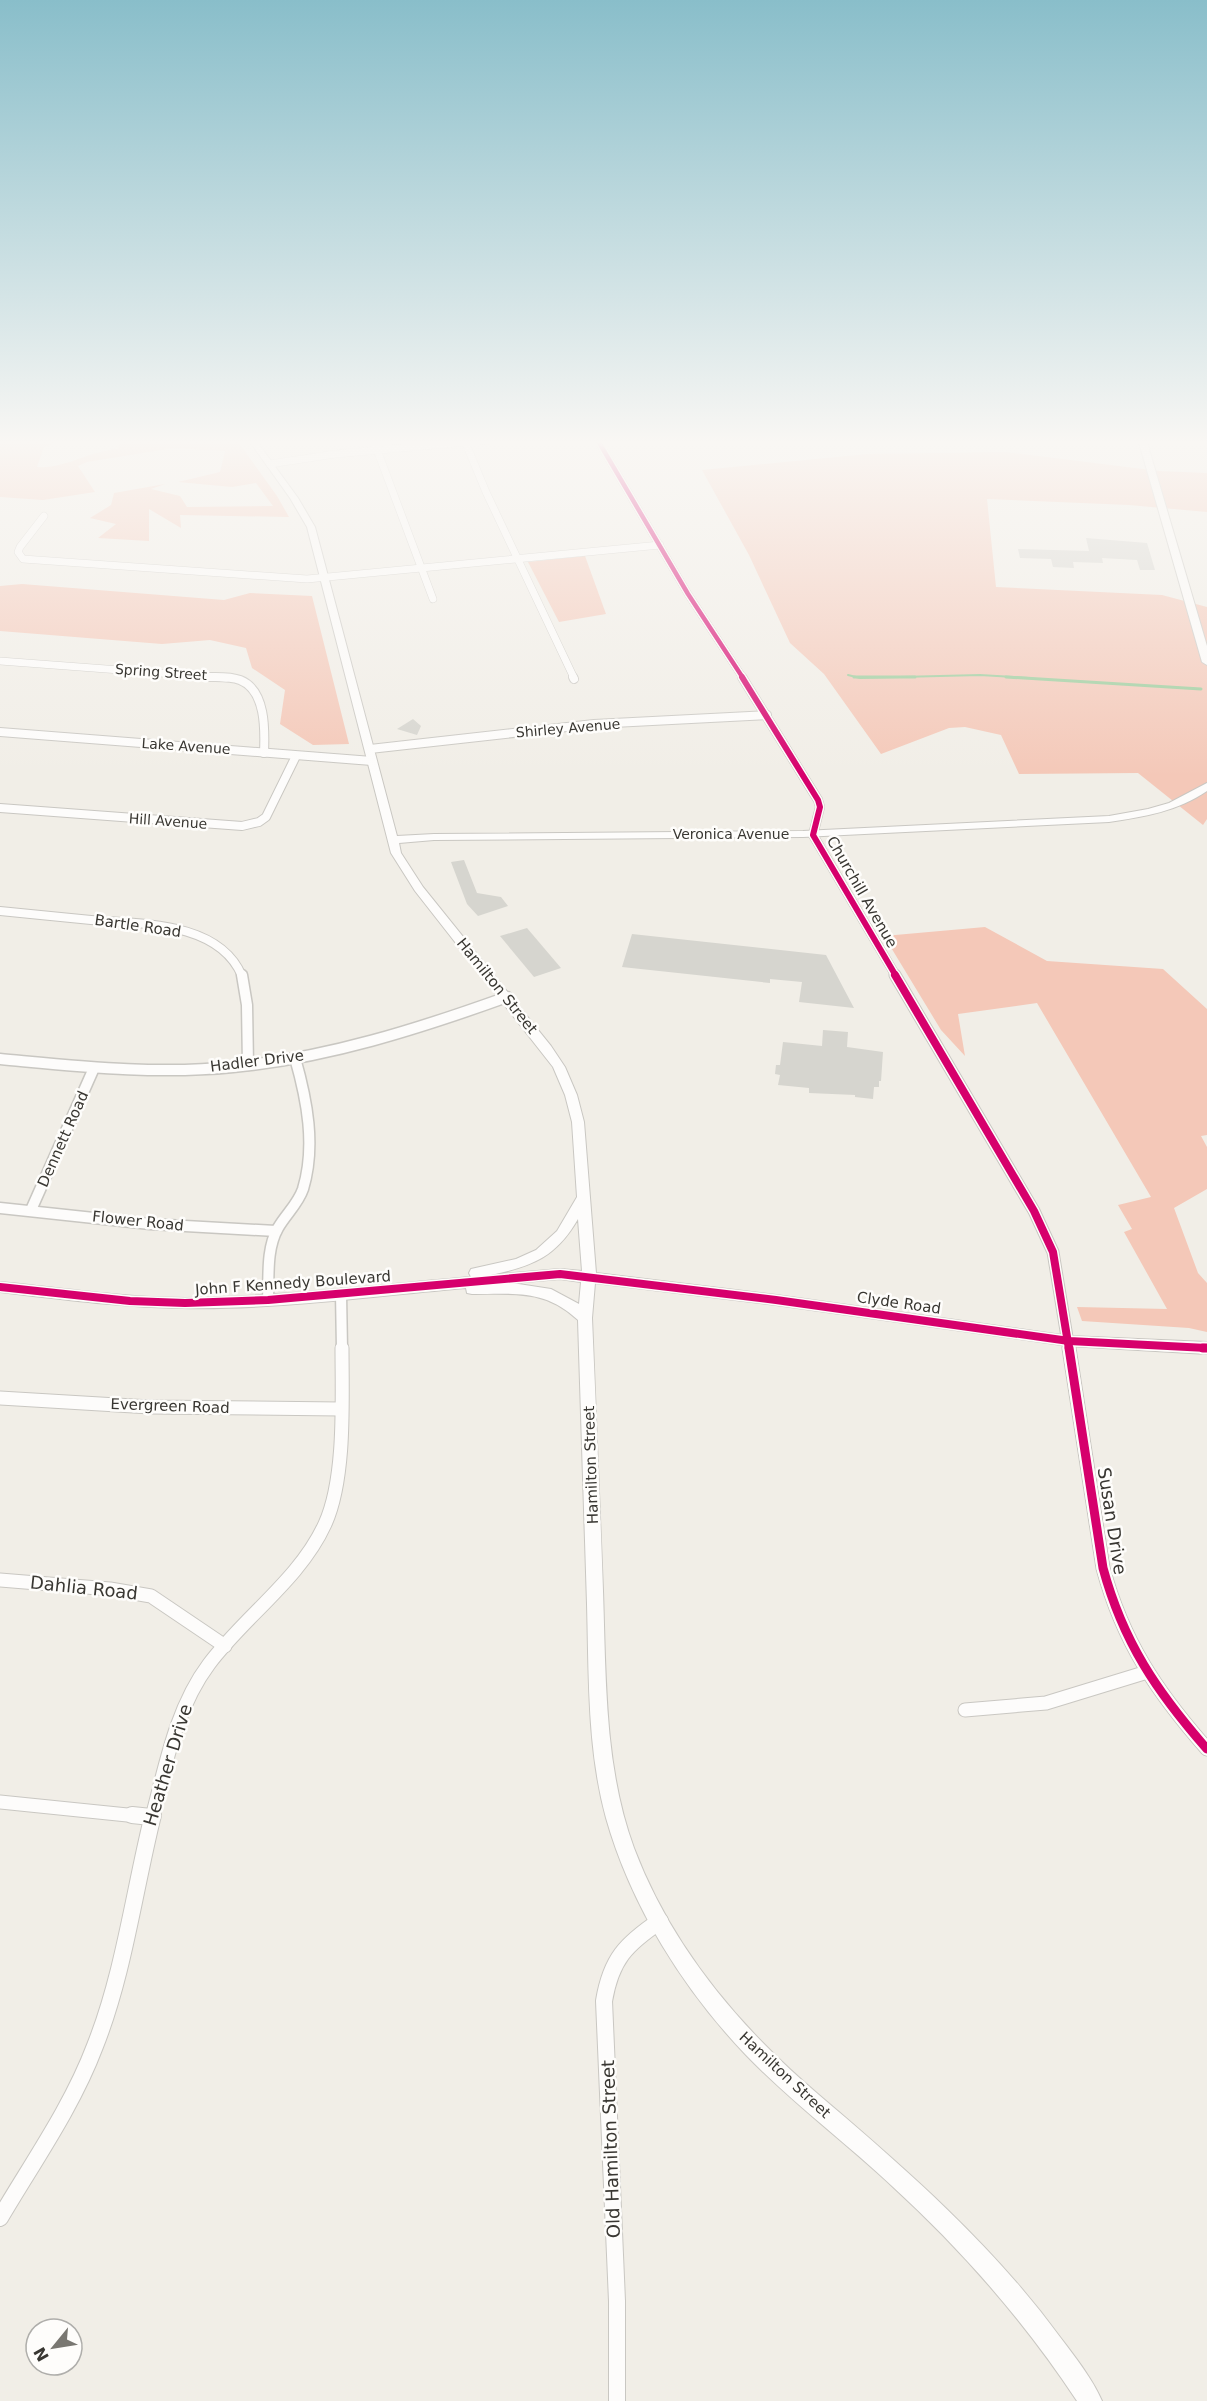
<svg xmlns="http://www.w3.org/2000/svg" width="1207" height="2401" viewBox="0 0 1207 2401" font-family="'DejaVu Sans',sans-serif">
<rect width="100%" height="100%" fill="#f1eee7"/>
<g fill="#f4c8b8">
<path d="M 0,439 L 68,439 L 44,447 L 37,467 C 65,469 89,451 117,449 L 122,439 L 236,439 L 277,496 L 289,517 L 180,515 L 181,528 L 149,509 L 149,541 L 98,538 L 116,524 L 90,518 L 111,505 L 114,493 L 165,484 L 151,489 L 180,496 L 187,507 L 273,506 L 256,483 L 232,487 L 178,482 L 220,472 L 225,451 L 173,448 L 87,462 L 78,466 L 95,492 L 43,500 L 0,497 Z"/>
<polygon points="1005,452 1159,471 1207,473 1207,512 1129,505 987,499 996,587 1162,595 1207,607 1207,819 1203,825 1138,773 1019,774 1001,735 965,727 949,728 881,754 824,674 790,643 749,555 702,470 867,454"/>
<polygon points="585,556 606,614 559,622 528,562"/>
<polygon points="22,584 224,600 250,593 312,596 349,744 313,745 280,724 285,690 252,668 246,648 210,640 162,644 0,631 0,586"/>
<polygon points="985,927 1047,961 1163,969 1207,1009 1207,1135 1201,1136 1207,1147 1207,1189 1174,1208 1198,1273 1207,1283 1207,1332 1189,1328 1082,1321 1077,1307 1167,1309 1124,1232 1132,1229 1118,1205 1151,1197 1037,1003 958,1014 965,1056 941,1030 884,936"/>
</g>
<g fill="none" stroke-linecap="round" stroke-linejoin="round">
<polyline stroke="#9ccc9c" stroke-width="2" points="848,675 860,678 980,675 1029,678"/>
<g stroke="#9ccc9c" stroke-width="3">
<polyline points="854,677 915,677"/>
<polyline points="1006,677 1201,689"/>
</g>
</g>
<g fill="#d6d5cf">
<polygon points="1086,538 1147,543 1155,570 1140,570 1137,560 1102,558 1103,563 1073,562 1074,568 1053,567 1051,559 1020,558 1018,549 1089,551"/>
<polygon points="413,719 421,726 417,735 397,729"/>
<polygon points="464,860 477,893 501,897 508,906 478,916 467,904 451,862"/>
<polygon points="527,928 561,968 534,977 500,936"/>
<polygon points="632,934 826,955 854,1008 799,1002 802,982 770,979 770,983 622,967"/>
<polygon points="823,1030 848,1032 847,1047 883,1052 881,1081 879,1081 879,1087 874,1087 873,1099 855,1097 855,1095 809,1093 809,1088 778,1085 780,1075 775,1074 776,1065 780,1065 783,1042 822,1046"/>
</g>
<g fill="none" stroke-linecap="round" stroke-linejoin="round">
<defs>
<g id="street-far4">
<polyline points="373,439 433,599"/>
<polyline points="464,439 486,492 574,678"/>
<polyline points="597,439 688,594 743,678"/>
<polyline points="270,464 335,454 501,439"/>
<polyline points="44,516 20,547 18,552 23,559 307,579 660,545"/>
<polyline points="0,661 226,678"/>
</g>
<g id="street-far3">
<path d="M 207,677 C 217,677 230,676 240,680 C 266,690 265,730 264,753"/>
<polyline points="573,677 574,679"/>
<polyline points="742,677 818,800 820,807 813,835 896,976"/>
<polyline points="0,732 372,761"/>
<polyline points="370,749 594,724 767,715"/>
<polyline points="0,808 242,826 259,822 266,817 296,756"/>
<path d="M 0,911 C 30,914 61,917 91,920 C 140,924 219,921 242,976"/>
</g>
<g id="street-far2">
<polyline points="242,975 247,1005 248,1065"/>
<polyline points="895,975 1034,1211 1053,1252 1069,1349"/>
<path d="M 0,1059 C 77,1066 155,1075 233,1067 C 327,1058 418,1029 507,997"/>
<polyline points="0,1208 150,1224 276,1231"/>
<polyline points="31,1210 94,1068"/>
<polyline points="341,1294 342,1349"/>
<path d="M 268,1300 C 269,1277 266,1249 278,1228 C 286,1214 298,1204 303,1189 C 316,1146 307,1100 295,1058"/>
</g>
<g id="street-far1">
<path d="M 1069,1348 L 1103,1568 C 1123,1642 1157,1692 1207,1749"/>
<polyline points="0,1398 150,1407 340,1409"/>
<polyline points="0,1580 110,1589 151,1596 225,1646"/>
<polyline points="965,1710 1046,1703 1144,1673"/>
<polyline points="0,1802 147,1817"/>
<path d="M 152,1817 C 166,1764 176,1708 209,1664 C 245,1616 300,1579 325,1524 C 346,1478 342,1398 342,1348"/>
</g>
<g id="street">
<polyline points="132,1815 151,1817"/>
<path d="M 0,2218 C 33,2162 72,2107 95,2046 C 124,1973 134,1891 153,1815"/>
<path d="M 617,2401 L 617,2301 L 604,2001 C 611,1959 626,1944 660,1921"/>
</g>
<g id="secondary">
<path d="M 248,439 L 255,439 L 298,498 L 315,527 L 397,836 L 434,834 L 803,831 L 1109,816 L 1148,809 L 1169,803 L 1207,783 L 1207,791 C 1178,811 1144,817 1109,822 L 803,837 L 434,840 L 399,843 L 401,853 L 423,887 L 551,1046 L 565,1067 L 577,1095 L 584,1122 L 596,1273 L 776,1295 L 1069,1336 L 1207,1342 L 1207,1354 L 1069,1346 L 776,1305 L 595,1283 L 592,1318 C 596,1409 600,1500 603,1591 C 606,1677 604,1767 634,1848 C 671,1946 740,2028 819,2095 C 906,2169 992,2244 1060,2337 C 1075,2357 1092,2378 1102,2401 L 1077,2401 C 1024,2321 962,2250 892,2186 C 844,2141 791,2102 746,2055 C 683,1989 631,1906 606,1818 C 587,1749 589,1675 587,1604 C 584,1509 581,1415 578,1320 C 545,1289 514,1294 472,1294 L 467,1293 L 466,1288 C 372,1296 277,1310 182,1308 C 121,1307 61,1299 0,1292 L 0,1282 C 62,1288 124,1298 186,1298 C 281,1297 377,1285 471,1277 L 469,1273 L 471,1269 L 516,1259 L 536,1250 L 557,1231 L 577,1197 L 572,1122 L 565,1095 L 553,1067 L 415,891 L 391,853 L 307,527 L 290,498 ZM 578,1219 L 582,1271 L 560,1269 L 491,1275 C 533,1266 556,1257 578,1219 ZM 560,1279 L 581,1282 L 579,1304 L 551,1289 L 512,1283 Z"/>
<polygon points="1138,439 1146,439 1207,646 1207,665 1202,662"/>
</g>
</defs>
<use href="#street-far4" stroke="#c9c7c2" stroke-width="8"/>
<use href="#street-far3" stroke="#c9c7c2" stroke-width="10"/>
<use href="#street-far2" stroke="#c9c7c2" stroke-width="13"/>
<use href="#street-far1" stroke="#c9c7c2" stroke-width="15"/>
<use href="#street" stroke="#c9c7c2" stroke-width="18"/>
<use href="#secondary" stroke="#c9c7c2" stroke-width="2"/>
<use href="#street-far4" stroke="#fdfcfb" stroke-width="7"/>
<use href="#street-far3" stroke="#fdfcfb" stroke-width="8"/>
<use href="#street-far2" stroke="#fdfcfb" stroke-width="10"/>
<use href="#street-far1" stroke="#fdfcfb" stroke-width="13"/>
<use href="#street" stroke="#fdfcfb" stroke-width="16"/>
<use href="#secondary" fill="#fdfcfb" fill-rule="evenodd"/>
<defs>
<polyline id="cycleway-far3" points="597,439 688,594 743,678"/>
<polyline id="cycleway-far2" points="742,677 818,800 820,807 813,835 896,976"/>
<g id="cycleway-far1">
<polyline points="895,975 1034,1211 1053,1252 1069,1349"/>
<polyline points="0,1287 130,1301 185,1303 268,1300 560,1274 776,1300 1069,1341 1207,1348"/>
</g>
<g id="cycleway">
<path d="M 1069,1348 L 1103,1568 C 1123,1642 1157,1692 1207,1749"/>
<polyline points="1203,1348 1207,1348"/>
</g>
</defs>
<use href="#cycleway-far3" stroke="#fefdfb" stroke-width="7"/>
<use href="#cycleway-far2" stroke="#fefdfb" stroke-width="9"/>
<use href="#cycleway-far1" stroke="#fefdfb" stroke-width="11"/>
<use href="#cycleway" stroke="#fefdfb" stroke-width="13"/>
<use href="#cycleway-far3" stroke="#d6006c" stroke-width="4.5"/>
<use href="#cycleway-far2" stroke="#d6006c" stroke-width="6"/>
<use href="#cycleway-far1" stroke="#d6006c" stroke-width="8"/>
<use href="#cycleway" stroke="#d6006c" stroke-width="9"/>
</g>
<linearGradient id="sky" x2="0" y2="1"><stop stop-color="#89beca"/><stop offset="0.57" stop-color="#f9f7f4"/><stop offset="1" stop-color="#f9f7f4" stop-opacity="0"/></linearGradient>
<rect width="1207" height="776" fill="url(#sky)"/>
<g text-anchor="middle" stroke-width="5" stroke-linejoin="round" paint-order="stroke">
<g font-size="14" fill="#393732" stroke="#fefdfb">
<text transform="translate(161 672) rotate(4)" y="5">Spring Street</text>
<text transform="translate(568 728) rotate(-5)" y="5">Shirley Avenue</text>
<text transform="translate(186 746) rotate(4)" y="5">Lake Avenue</text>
<text transform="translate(168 821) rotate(4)" y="5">Hill Avenue</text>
<text x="731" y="839">Veronica Avenue</text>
</g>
<g font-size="15" fill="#393732" stroke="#fefdfb">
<text transform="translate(862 892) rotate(60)" y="5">Churchill Avenue</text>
<text transform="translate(138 926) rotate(8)" y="5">Bartle Road</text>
<text transform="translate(497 986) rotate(51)" y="5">Hamilton Street</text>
<text transform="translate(257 1061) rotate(-7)" y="5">Hadler Drive</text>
<text transform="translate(63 1139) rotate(-66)" y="5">Dennett Road</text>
<text transform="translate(138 1221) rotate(6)" y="5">Flower Road</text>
<text transform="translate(293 1283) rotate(-4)" y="5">John F Kennedy Boulevard</text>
<text transform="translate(899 1303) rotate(8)" y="5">Clyde Road</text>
<text transform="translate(170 1406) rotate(2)" y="5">Evergreen Road</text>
<text transform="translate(591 1465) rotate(-92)" y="5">Hamilton Street</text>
<text transform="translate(785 2075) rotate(43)" y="5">Hamilton Street</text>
</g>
<g font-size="18" fill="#393732" stroke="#fefdfb">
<text transform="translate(1112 1521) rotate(81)" y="6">Susan Drive</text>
<text transform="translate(84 1588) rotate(6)" y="6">Dahlia Road</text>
<text transform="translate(168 1765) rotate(-73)" y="6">Heather Drive</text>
<text transform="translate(611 2149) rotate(-92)" y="6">Old Hamilton Street</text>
</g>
</g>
<g transform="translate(54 2347) rotate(240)"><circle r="28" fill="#fefdfb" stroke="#afaeab" stroke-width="1.5"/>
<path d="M0-4.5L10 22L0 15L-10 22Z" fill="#797771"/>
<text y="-9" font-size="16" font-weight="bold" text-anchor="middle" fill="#393732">N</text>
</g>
</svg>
